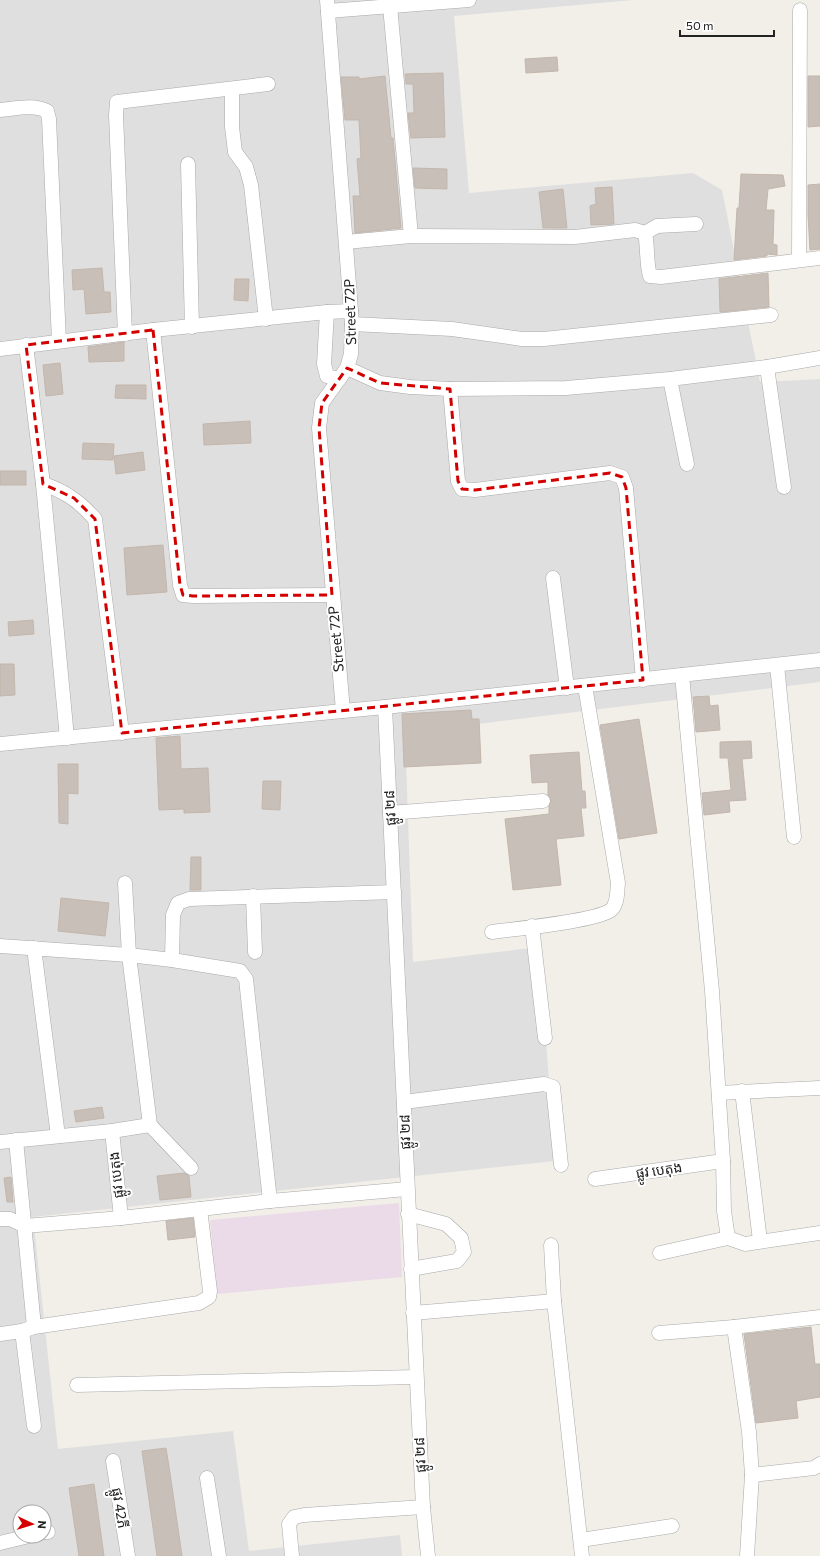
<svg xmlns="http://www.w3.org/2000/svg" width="820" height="1556" viewBox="0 0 820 1556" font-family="Commissioner,'Noto Sans Khmer',sans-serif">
<rect width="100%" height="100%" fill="#f2efe9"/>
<path fill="#e0dfdf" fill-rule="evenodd" d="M 0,0 L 633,0 L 454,16 L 469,193 L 693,173 L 722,190 L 760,382 L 820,379 L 820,682 L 405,733 L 413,962 L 539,947 L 555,1161 L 33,1217 L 58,1449 L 233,1431 L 249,1551 L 400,1535 L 402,1556 L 0,1556 ZM 20,1512 L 44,1512 L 44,1536 L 20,1536 Z"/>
<polygon fill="#ebdbe8" points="399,1203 402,1277 217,1294 210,1220"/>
<g fill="#c7bfb8" stroke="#c4b6ab">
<polygon points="557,57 558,71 526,73 525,59"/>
<polygon points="443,73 445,137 411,138 408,113 414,113 413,84 406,84 405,74"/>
<polygon points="385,76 391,138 393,138 401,228 355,233 353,196 360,196 357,159 361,158 359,120 345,120 341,77 359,77 359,79"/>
<polygon points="808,76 820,76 820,126 808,127"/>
<polygon points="413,168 447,169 447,189 415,188"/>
<polygon points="741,174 783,175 785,186 768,189 766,210 774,210 773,244 777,245 777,255 767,254 767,256 734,260 737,208 739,208"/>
<polygon points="820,184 820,249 810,250 808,215 808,185"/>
<polygon points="612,187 614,224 591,225 590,206 596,204 595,188"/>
<polygon points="563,189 567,228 543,228 539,192"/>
<polygon points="102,268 104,292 110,292 111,312 86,314 84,289 73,290 72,270"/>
<polygon points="768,273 769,307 720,312 719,279"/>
<polygon points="235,279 249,279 248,301 234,300"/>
<polygon points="124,342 124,361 89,362 88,347"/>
<polygon points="60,363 63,394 46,396 43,365"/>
<polygon points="116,385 146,385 146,399 115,398"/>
<polygon points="250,421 251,443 204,445 203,424"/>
<polygon points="83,443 114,444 113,460 82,459"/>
<polygon points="143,452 145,470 116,474 114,456"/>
<rect x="0" y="471" width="26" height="14"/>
<polygon points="163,545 167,592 127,595 124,548"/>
<polygon points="33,620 34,634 9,636 8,622"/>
<polygon points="0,664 14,664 15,695 0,696"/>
<polygon points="709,696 710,706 718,705 720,730 696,732 693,697"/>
<polygon points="471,710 472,719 479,719 481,763 404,767 402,714"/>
<polygon points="639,719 657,833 619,839 600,725"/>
<polygon points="180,736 181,769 208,768 210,812 184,813 184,809 159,810 156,738"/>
<polygon points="751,741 752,758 742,759 746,800 729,801 730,812 704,815 702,793 731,790 728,758 720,758 720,742"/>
<polygon points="579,752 582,791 585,791 586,808 581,808 584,836 556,839 561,885 513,890 505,819 549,814 549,807 551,801 548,795 548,782 532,783 530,755"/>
<polygon points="58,764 78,764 78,794 68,793 68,824 59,823"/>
<polygon points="263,781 281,781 280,810 262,809"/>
<polygon points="191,857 201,857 201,890 190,890"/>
<polygon points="61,898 109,903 105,936 58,931"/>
<polygon points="102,1107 104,1118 76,1122 74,1111"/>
<polygon points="184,1173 189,1176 191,1197 160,1200 157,1176"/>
<polygon points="11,1177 13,1202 7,1202 4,1178"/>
<polygon points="193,1218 195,1237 168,1240 166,1221"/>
<polygon points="811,1327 815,1364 820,1364 820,1397 796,1401 798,1418 756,1423 744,1334"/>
<polygon points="166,1448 170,1473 182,1556 157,1556 142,1451"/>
<polygon points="94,1484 104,1556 79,1556 69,1488"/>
</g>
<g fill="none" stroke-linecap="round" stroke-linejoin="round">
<defs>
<g id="minor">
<polyline points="327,0 352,324 351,354 347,368 322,403 319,428 343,711"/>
<polyline points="390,6 411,236"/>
<polyline points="328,11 469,0"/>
<polyline points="232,89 232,127 235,152 246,167 251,185 266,319"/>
<path d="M 0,110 C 15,109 32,104 47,111 L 49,119 L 59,341"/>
<polyline points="188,164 192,327"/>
<path d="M 645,233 C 648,247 646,262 650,276 L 661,277 L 820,258"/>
<polyline points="346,242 411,236 575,237 635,230 645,233 657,226 696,224"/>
<polyline points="799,260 800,10"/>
<polyline points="327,312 324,364 327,376 339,379"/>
<polyline points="352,324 452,329 522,339 544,339 771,315"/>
<polyline points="153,330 180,585 183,595 193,596 332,595"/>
<polyline points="125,334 116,115 117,102 268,84"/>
<polyline points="26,345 43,484 67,738"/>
<polyline points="0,349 153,330 327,312 351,311"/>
<polyline points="767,367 784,487"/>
<polyline points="347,368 380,383 410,387 450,389 566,388 670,379 767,367 820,358"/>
<polyline points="670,379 687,464"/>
<polyline points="450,389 458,481 462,489 475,490 610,473 622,477 626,488 643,680"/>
<path d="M 43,484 C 65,491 80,502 95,519 L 122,733"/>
<polyline points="553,578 567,688"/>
<polyline points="777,665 794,837"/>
<polyline points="682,675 712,991 723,1161 724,1211 728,1238"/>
<polyline points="385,707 423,1507 428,1556"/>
<polyline points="0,744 385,707 820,660"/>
<polyline points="390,813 543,801"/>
<polyline points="125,883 129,955 150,1125 191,1168"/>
<polyline points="253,896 255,952"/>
<polyline points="532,926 545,1038"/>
<path d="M 492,932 C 515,929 597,921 611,910 C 618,904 617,891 618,883 L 585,686"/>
<polyline points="0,946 129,955 172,960 240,971 246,979 270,1201"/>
<polyline points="34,948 58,1136"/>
<polyline points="172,960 173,915 178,903 189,899 394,892"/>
<polyline points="742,1091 760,1241"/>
<polyline points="719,1093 819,1088"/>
<polyline points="404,1102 544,1084 553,1087 561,1165"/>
<polyline points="112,1131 121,1218"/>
<polyline points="16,1140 34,1327"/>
<polyline points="0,1142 112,1131 150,1125"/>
<polyline points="595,1179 723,1161"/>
<polyline points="408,1214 446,1224 461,1238 464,1252 457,1261 411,1269"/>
<polyline points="0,1219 10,1219 25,1226 121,1218 270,1201 407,1189"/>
<polyline points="551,1245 554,1301 582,1556"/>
<polyline points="660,1253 728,1238 745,1244 820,1233"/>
<polyline points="413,1313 554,1301"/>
<polyline points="22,1331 34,1426"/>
<polyline points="659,1333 734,1327"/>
<polyline points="0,1334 22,1331 34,1327 199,1303 209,1297 210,1291 200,1209"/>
<polyline points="77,1385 416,1377"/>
<polyline points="113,1461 128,1556"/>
<polyline points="752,1475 814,1468 820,1464"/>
<polyline points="207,1478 219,1556"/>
<polyline points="44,1532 48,1532"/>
<polyline points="581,1540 672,1526"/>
<polyline points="0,1543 29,1536"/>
<polyline points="292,1556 289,1524 294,1517 304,1515 423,1507"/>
<polyline points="747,1556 752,1475 749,1432 734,1327 820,1317"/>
</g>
</defs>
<use href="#minor" stroke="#a9a9a9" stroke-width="15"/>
<use href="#minor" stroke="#fff" stroke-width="14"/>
</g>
<path fill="none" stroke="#d40000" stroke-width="3" stroke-dasharray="8 5" stroke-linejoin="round" d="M 153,330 L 180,585 L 183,595 L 193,596 L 332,595 L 319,428 L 322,403 L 347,368 L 380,383 L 450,389 L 458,481 L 462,489 L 475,490 L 610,473 L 622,477 L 626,488 L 643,680 L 122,733 L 95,519 L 74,498 L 43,484 L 26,345 Z"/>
<g text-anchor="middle" stroke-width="4" stroke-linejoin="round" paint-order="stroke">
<g font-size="14" fill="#222" stroke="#fff">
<text transform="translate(350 312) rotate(-92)" y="5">Street 72P</text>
<text transform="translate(336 639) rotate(-95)" y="5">Street 72P</text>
<text transform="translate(390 808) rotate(-93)" y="5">ផ្លូវ ២៨</text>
<text transform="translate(405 1132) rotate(-92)" y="5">ផ្លូវ ២៨</text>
<text transform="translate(659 1170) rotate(-8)" y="5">ផ្លូវ បេតុង</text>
<text transform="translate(116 1175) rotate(-96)" y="5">ផ្លូវ បេតុង</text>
<text transform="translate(420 1455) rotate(-93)" y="5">ផ្លូវ ២៨</text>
<text transform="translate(120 1508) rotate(81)" y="5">ផ្លូវ 42ភី</text>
</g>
</g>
<g transform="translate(32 1524) rotate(94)"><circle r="19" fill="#ffffff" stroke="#a7a7a7"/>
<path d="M0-3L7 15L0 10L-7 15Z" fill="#d40000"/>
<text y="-6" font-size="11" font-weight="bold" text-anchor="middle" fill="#222222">N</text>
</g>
<path d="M680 30v6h94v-6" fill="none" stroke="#222222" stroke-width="2"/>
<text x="686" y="30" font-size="12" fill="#222222" stroke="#ffffff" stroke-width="3" paint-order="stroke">50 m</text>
</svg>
